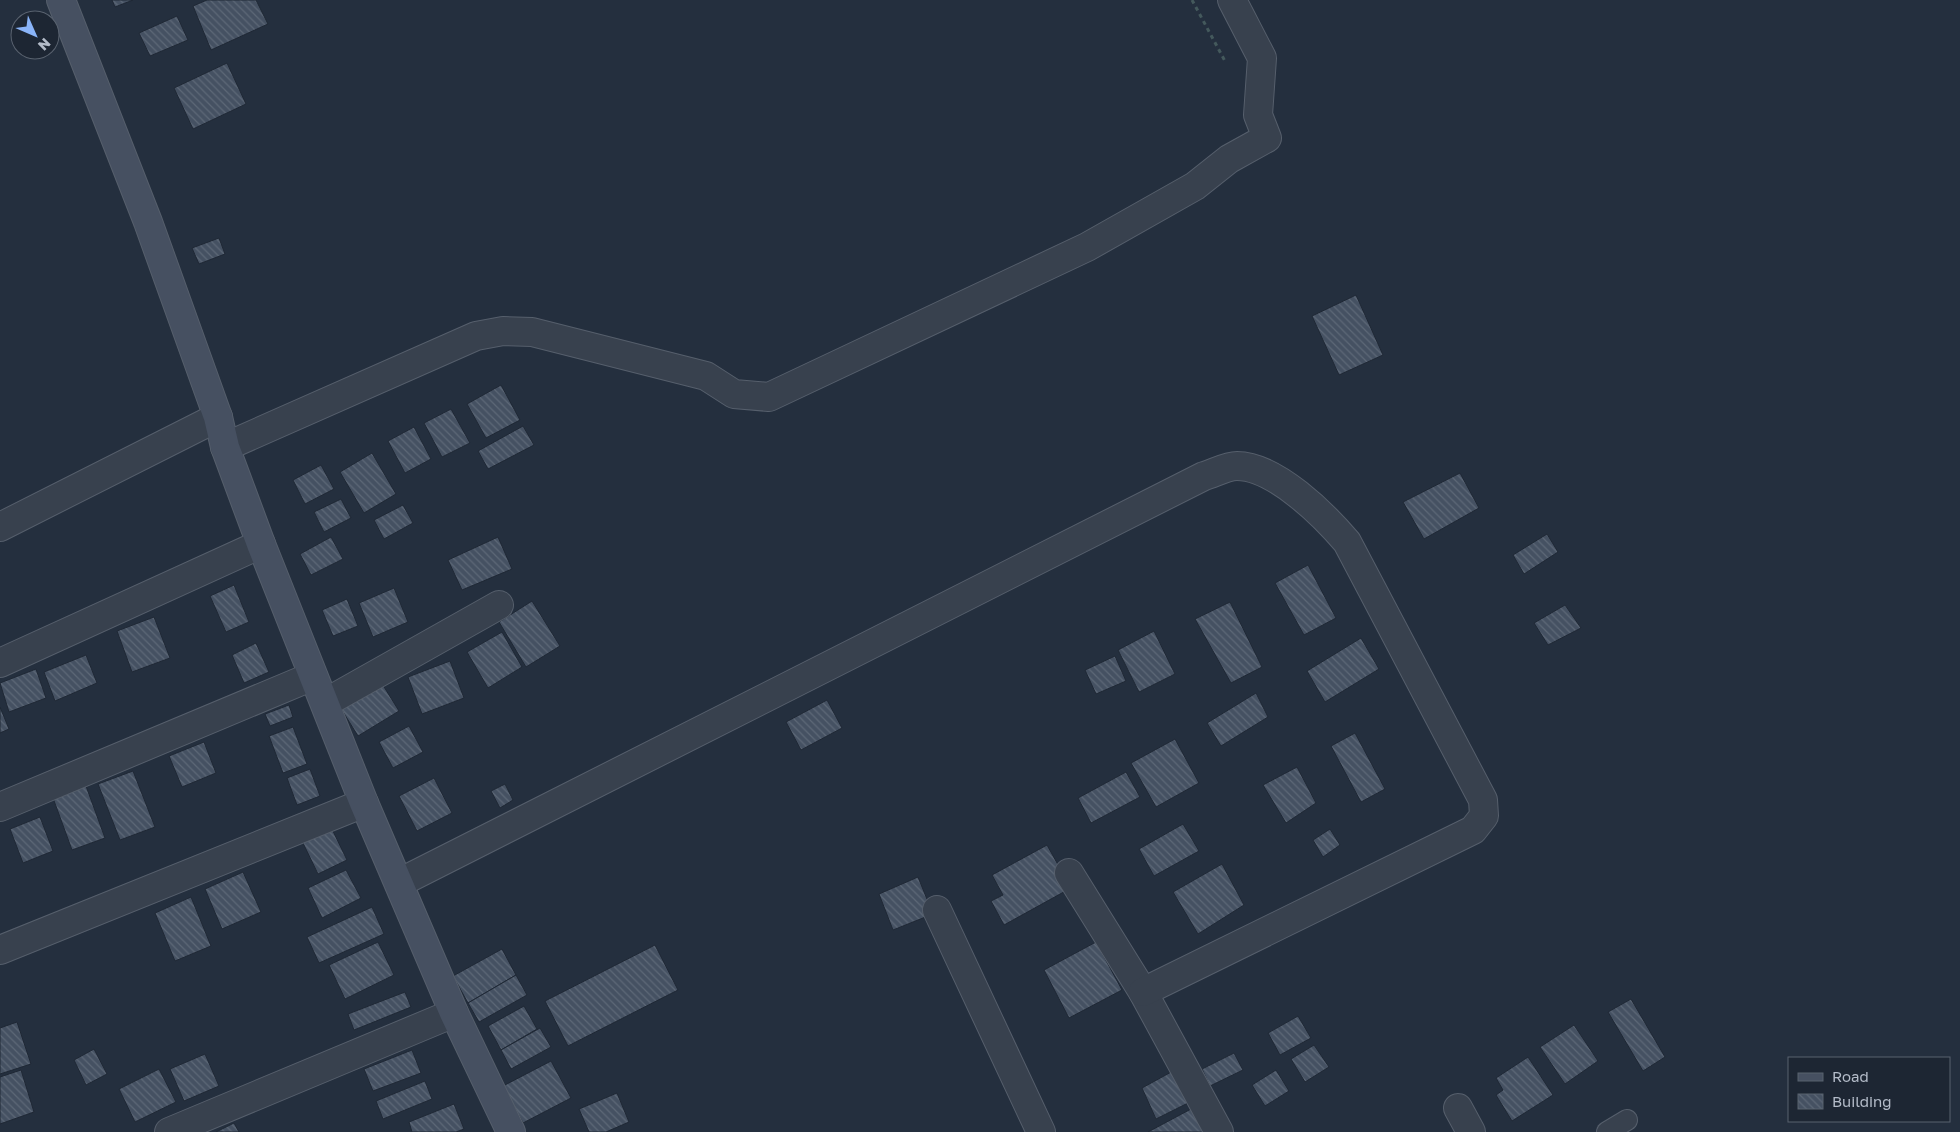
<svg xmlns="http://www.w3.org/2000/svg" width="1960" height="1132" viewBox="0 0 1960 1132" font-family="'Golos Text',sans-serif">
<defs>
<pattern id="building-back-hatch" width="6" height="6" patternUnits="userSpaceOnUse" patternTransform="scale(1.25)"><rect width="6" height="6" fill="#455162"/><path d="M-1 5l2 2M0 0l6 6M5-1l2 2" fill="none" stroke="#5d6877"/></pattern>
</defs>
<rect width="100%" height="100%" fill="#242f3e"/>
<g fill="url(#building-back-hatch)" stroke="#1f2835">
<polygon points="112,0 133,0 115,7"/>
<polygon points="207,0 256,0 268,24 211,50 193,6"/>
<polygon points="177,16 188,40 150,56 139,33"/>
<polygon points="227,63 246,104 193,129 174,88"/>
<polygon points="219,238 225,254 199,264 192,248"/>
<polygon points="1356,295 1383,355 1339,375 1312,316"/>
<polygon points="501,385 520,420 486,438 467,404"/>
<polygon points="451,409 470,443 442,457 424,423"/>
<polygon points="523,426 534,445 488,469 478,451"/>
<polygon points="414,427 431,459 405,473 388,441"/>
<polygon points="372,453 396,494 364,513 340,472"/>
<polygon points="321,465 334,489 305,504 293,480"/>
<polygon points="1460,473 1479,508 1424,539 1403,502"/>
<polygon points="341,499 351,518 324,532 314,512"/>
<polygon points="403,505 413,523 384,539 374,520"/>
<polygon points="1547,534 1558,552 1524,574 1513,555"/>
<polygon points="331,537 343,559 311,575 300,554"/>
<polygon points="498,537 512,569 462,590 448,560"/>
<polygon points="1308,565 1336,618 1304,635 1275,583"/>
<polygon points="234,585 249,622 226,632 210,596"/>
<polygon points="394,588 408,622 373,637 359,603"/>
<polygon points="347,599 358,626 333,636 322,610"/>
<polygon points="532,601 560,646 526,667 499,622"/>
<polygon points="1230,602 1262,667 1231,683 1195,619"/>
<polygon points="1565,605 1581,628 1548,645 1534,623"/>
<polygon points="154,617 170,658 132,672 117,631"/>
<polygon points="1154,631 1175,674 1139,692 1118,650"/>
<polygon points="502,632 522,667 488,688 467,652"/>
<polygon points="1361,638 1379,669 1325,702 1307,671"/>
<polygon points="256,643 269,672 244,683 232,655"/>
<polygon points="86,655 97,683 55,701 44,672"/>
<polygon points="1115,656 1126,681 1096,694 1085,670"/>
<polygon points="450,661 464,698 422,714 408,677"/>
<polygon points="36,669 46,698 9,712 0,683"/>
<polygon points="381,682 399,711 358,736 340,707"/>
<polygon points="1256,693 1268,717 1221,746 1207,723"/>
<polygon points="827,700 842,728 801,750 786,722"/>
<polygon points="289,705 293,717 270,726 265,714"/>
<polygon points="0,707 9,729 0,733"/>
<polygon points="409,726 423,752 393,768 379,742"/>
<polygon points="293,727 307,764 283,773 269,736"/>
<polygon points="1355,733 1385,789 1361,802 1331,746"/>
<polygon points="1175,739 1199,783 1156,807 1131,763"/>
<polygon points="204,742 216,773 182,787 169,756"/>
<polygon points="1297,767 1316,803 1286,823 1263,785"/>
<polygon points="310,769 320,796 297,805 287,778"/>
<polygon points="133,771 155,827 120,840 98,784"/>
<polygon points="1126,772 1140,797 1091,823 1078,798"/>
<polygon points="434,778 452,813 417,831 399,796"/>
<polygon points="505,784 513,800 500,808 491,791"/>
<polygon points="86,786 105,838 72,850 53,798"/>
<polygon points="40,817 53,851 23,863 10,829"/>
<polygon points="1183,824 1199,851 1154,876 1139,849"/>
<polygon points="331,827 347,860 318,874 302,841"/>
<polygon points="1330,829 1340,845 1323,857 1313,840"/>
<polygon points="1047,845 1071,888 1004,925 991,901 1003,895 992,875"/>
<polygon points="1222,864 1244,905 1198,934 1173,892"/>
<polygon points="346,870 361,898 322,918 308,888"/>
<polygon points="243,872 261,912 222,929 205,889"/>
<polygon points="918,877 933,914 893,930 879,894"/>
<polygon points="191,897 211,946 175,961 155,913"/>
<polygon points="372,907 384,934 319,963 307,937"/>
<polygon points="378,942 394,975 345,999 329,965"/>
<polygon points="1096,942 1122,990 1069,1018 1044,970"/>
<polygon points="655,945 678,990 568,1046 545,1001"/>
<polygon points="502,949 516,975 468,1003 453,976"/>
<polygon points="516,975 527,995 479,1022 468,1003"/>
<polygon points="405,992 411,1007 354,1030 348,1014"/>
<polygon points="1631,999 1665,1057 1643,1071 1608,1012"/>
<polygon points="524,1006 537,1029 501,1050 488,1026"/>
<polygon points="1298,1016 1311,1038 1280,1055 1268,1033"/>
<polygon points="17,1022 31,1064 0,1074 0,1028"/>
<polygon points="1574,1025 1598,1061 1565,1084 1540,1047"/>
<polygon points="540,1028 551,1047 511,1069 501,1050"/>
<polygon points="1314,1045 1329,1067 1305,1082 1291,1059"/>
<polygon points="94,1049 107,1074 86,1085 74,1060"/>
<polygon points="412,1050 421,1073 373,1091 364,1069"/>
<polygon points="1234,1053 1243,1070 1210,1086 1202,1069"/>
<polygon points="205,1054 219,1086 184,1101 170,1069"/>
<polygon points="1528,1057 1553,1095 1512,1121 1496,1095 1503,1090 1496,1078"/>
<polygon points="551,1061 571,1098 523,1123 503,1086"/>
<polygon points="159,1069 176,1102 135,1122 119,1089"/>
<polygon points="21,1070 34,1112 0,1124 0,1077"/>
<polygon points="1276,1070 1289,1091 1265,1106 1252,1085"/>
<polygon points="1173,1071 1190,1102 1156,1119 1142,1088"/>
<polygon points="425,1081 432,1099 383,1119 376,1101"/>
<polygon points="617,1093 629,1122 606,1132 589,1132 579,1109"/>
<polygon points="454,1104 464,1129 456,1132 412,1132 409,1122"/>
<polygon points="1191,1109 1203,1132 1148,1132"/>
<polygon points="234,1123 239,1132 216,1132"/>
</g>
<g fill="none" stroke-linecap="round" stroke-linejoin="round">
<defs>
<polyline id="lane" points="1607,1132 1627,1120"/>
<g id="street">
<polyline points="225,447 476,336 503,331 532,332 706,376 734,394 769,397 1087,247 1195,186 1229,159 1267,138 1258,115 1262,58 1232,0"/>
<polyline points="0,527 218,417"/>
<polyline points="0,663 261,544"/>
<polyline points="325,703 499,605"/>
<polyline points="0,807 313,676"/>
<polyline points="1069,873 1143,992 1219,1132"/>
<path d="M 399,883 L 1204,476 C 1214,473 1227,466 1237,466 C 1275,466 1324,515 1347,542 L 1483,800 L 1484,816 L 1473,830 L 1143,992"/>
<polyline points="937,910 1041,1132"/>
<polyline points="0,950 364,803"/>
<polyline points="1458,1108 1471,1132"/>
<polyline points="169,1132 454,1013"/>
</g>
<polyline id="secondary" points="61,0 148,222 218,417 225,447 261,544 364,803 454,1013 511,1132"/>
</defs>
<use href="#lane" stroke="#565f6c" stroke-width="22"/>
<use href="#street" stroke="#565f6c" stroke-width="30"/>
<use href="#secondary" stroke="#565f6c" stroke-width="30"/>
<polyline stroke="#44595c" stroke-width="3" stroke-dasharray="4 4" stroke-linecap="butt" points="1192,0 1226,63"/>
<use href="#lane" stroke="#38414e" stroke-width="20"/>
<use href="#street" stroke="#38414e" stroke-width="28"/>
<use href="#secondary" stroke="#465061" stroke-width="28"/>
</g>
<rect x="1788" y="1057" width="162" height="65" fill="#1d2633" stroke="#59626f"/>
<rect x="1798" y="1073" width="25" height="8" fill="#465061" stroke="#59626f"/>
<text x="1832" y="1082" font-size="15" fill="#b4bcc9">Road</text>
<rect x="1798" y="1094" width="25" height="15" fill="url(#building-back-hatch)" stroke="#59626f"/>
<text x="1832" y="1107" font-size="15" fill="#b4bcc9">Building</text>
<g transform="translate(35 35) rotate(135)"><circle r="24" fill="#1d2633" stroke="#59626f"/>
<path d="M0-4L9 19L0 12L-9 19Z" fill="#8ab4f8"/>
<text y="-8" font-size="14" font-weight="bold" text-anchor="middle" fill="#b4bcc9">N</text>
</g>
</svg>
